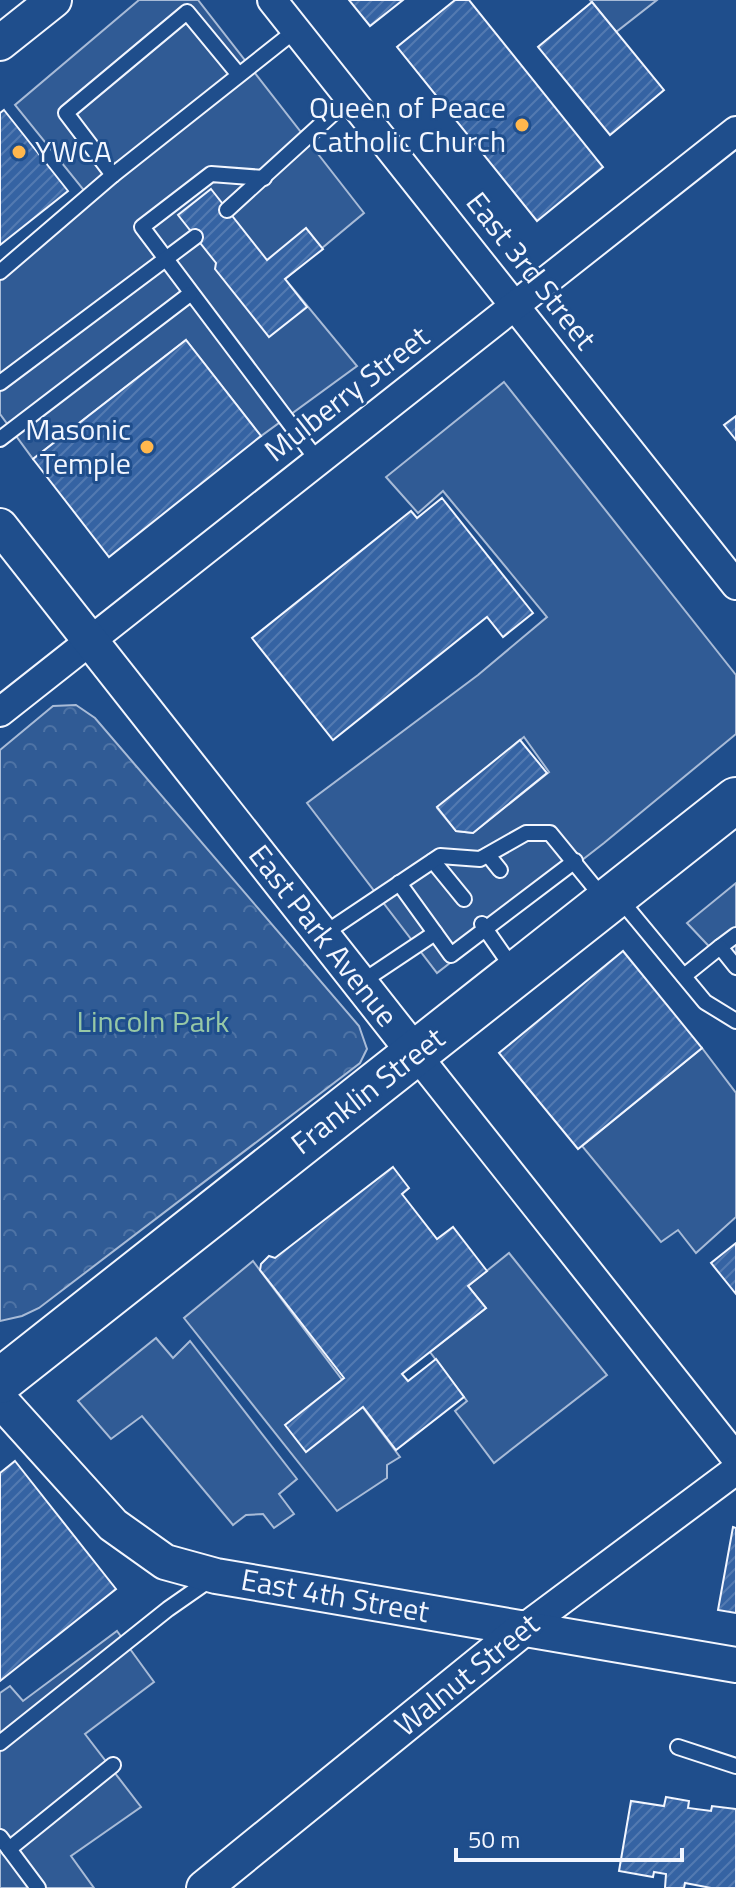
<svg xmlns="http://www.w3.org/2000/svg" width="736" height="1888" viewBox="0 0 736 1888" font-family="'Titillium Web',sans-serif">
<defs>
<pattern id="forest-crowns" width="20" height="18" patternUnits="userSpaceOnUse" patternTransform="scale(2)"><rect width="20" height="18" fill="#305b95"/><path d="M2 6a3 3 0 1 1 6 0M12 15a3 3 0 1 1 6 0" fill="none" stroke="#4e73a5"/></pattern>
<pattern id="building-hatch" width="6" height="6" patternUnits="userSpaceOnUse" patternTransform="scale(2)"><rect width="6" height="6" fill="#3563a3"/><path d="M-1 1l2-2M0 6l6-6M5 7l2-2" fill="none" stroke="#537ab1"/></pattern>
</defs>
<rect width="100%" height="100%" fill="#1f4e8c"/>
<polygon fill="url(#forest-crowns)" stroke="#a8bbd7" stroke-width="2" points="76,705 95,718 359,1026 367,1049 360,1063 39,1308 22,1316 0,1321 0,750 53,706"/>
<g fill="#305b95" stroke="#a8bbd7" stroke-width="2" fill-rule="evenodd">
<polygon points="139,0 198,0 364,213 285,279 357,366 261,436 186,340 33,459 0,414 0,264 87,194 15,105"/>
<polygon points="590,0 657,0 616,32"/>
<path d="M 504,382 L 736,675 L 736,734 L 604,843 L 437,973 L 307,803 L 478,675 L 547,617 L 443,491 L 418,513 L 386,477 ZM 524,737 L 549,772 L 473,833 L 456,831 L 437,808 Z"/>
<polygon points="736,883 736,975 687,923"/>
<polygon points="702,1048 736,1093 736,1217 696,1253 678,1230 661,1242 582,1146"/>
<polygon points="509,1253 607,1375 494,1463 455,1411 467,1401 430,1352 486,1308 468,1286"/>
<polygon points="253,1261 400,1457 387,1465 387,1478 337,1511 184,1318"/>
<polygon points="156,1338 173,1358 190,1341 297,1479 279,1494 294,1514 274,1528 263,1514 246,1515 233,1525 142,1416 111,1439 78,1401"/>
<polygon points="117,1631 154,1682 85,1734 141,1807 71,1856 94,1888 0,1888 0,1693 10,1686 23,1701"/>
</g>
<g fill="url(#building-hatch)" stroke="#f2f6ff" stroke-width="2">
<polygon points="349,0 403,0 370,26"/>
<polygon points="455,0 469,0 603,167 537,221 397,47"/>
<polygon points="592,2 664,90 610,135 538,47"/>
<polygon points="4,110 68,191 0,245 0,113"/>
<polygon points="211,189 267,260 306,228 323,249 285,279 307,307 269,337 215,269 216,263 178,215"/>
<polygon points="186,340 261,436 109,557 33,459"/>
<polygon points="736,416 736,440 724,425"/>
<polygon points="442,498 533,613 503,637 487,617 333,740 252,638 411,511 417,518"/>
<polygon points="520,740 547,773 473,833 456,831 437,807"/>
<polygon points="623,951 702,1048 578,1149 499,1053"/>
<polygon points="393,1167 409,1188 402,1194 437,1239 453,1227 487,1271 468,1286 486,1308 402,1374 408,1381 436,1359 464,1397 396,1450 363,1407 306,1452 285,1425 344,1378 260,1270 261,1264 269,1256 275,1258"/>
<polygon points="736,1243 736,1294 711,1263"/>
<polygon points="15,1461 116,1589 0,1681 0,1473"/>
<polygon points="733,1527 736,1528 736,1613 718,1610"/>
<polygon points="666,1797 689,1801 688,1808 711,1811 712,1806 736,1809 736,1888 711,1888 685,1883 684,1888 665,1888 666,1874 654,1872 653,1877 619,1871 631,1801 664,1806"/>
</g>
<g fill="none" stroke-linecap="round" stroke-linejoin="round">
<defs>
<g id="service">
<polyline points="239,75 187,12 66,113 113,175 296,30"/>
<polyline points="264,178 211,174 142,227 318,461"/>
<polyline points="227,210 350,98"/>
<polyline points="0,272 113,175"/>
<polyline points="0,383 195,237"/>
<polyline points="0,439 190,294"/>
<polyline points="488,855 500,870"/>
<polyline points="433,861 464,899"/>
<polyline points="399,883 451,955 575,861"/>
<polyline points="619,898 705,1002 736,1021"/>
<polyline points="482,924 514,970"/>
<polyline points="322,935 440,856 480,859 526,833 550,833 604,899"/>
<polyline points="720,947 736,935"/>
<polyline points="684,976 720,947 736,967"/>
<polyline points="360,983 435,933"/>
<polyline points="0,1743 168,1609 211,1579"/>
<polyline points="678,1747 736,1766"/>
<polyline points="0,1837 38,1888"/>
<polyline points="9,1849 113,1765"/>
</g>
<g id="minor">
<polyline points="272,0 736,585"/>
<polyline points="0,712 736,131"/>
<polyline points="415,1053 736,1458"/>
<polyline points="524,1628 736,1470"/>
</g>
<g id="tertiary">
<polyline points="0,43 54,0"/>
<polyline points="0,526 415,1053"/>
<polyline points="0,1400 113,1525 165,1562 216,1576 736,1665"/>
<polyline points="204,1888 524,1628"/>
</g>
<polyline id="primary" points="0,1381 736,800"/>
</defs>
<use href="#service" stroke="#f2f6ff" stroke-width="18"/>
<use href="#minor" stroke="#f2f6ff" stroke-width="32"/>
<use href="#tertiary" stroke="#f2f6ff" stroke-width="38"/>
<use href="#primary" stroke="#f2f6ff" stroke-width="48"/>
<use href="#service" stroke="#1f4e8c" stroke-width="14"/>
<use href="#minor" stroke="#1f4e8c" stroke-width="28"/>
<use href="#tertiary" stroke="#1f4e8c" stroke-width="34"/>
<use href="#primary" stroke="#1f4e8c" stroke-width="44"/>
</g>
<g fill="#ffb74d" stroke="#1f4e8c" stroke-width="3">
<circle cx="522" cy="125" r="8"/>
<circle cx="19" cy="152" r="8"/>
<circle cx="147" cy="447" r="8"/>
</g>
<g text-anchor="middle" stroke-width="6" stroke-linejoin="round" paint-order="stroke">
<g font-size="30" fill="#f2f6ff" stroke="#1f4e8c" text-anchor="end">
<text x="506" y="118">Queen of Peace<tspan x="506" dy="34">Catholic Church</tspan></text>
<text x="35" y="162" text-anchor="start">YWCA</text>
<text x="131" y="440">Masonic<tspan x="131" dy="34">Temple</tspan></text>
</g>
<g font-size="30" fill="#f2f6ff" stroke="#1f4e8c">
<text transform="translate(531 271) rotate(52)" y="10">East 3rd Street</text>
<text transform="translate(347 394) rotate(-38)" y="10">Mulberry Street</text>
<text transform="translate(323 936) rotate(52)" y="10">East Park Avenue</text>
<text transform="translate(368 1091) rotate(-38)" y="10">Franklin Street</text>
<text transform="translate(335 1596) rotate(10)" y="10">East 4th Street</text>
<text transform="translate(467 1675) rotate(-39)" y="10">Walnut Street</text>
</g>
<g font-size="30" fill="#97c8a6" stroke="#1f4e8c">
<text x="153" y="1032">Lincoln Park</text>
</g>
</g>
<path d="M456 1848v12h226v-12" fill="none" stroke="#f2f6ff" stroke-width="4"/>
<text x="468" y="1848" font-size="24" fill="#f2f6ff" stroke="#1f4e8c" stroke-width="6" paint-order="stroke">50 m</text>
</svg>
